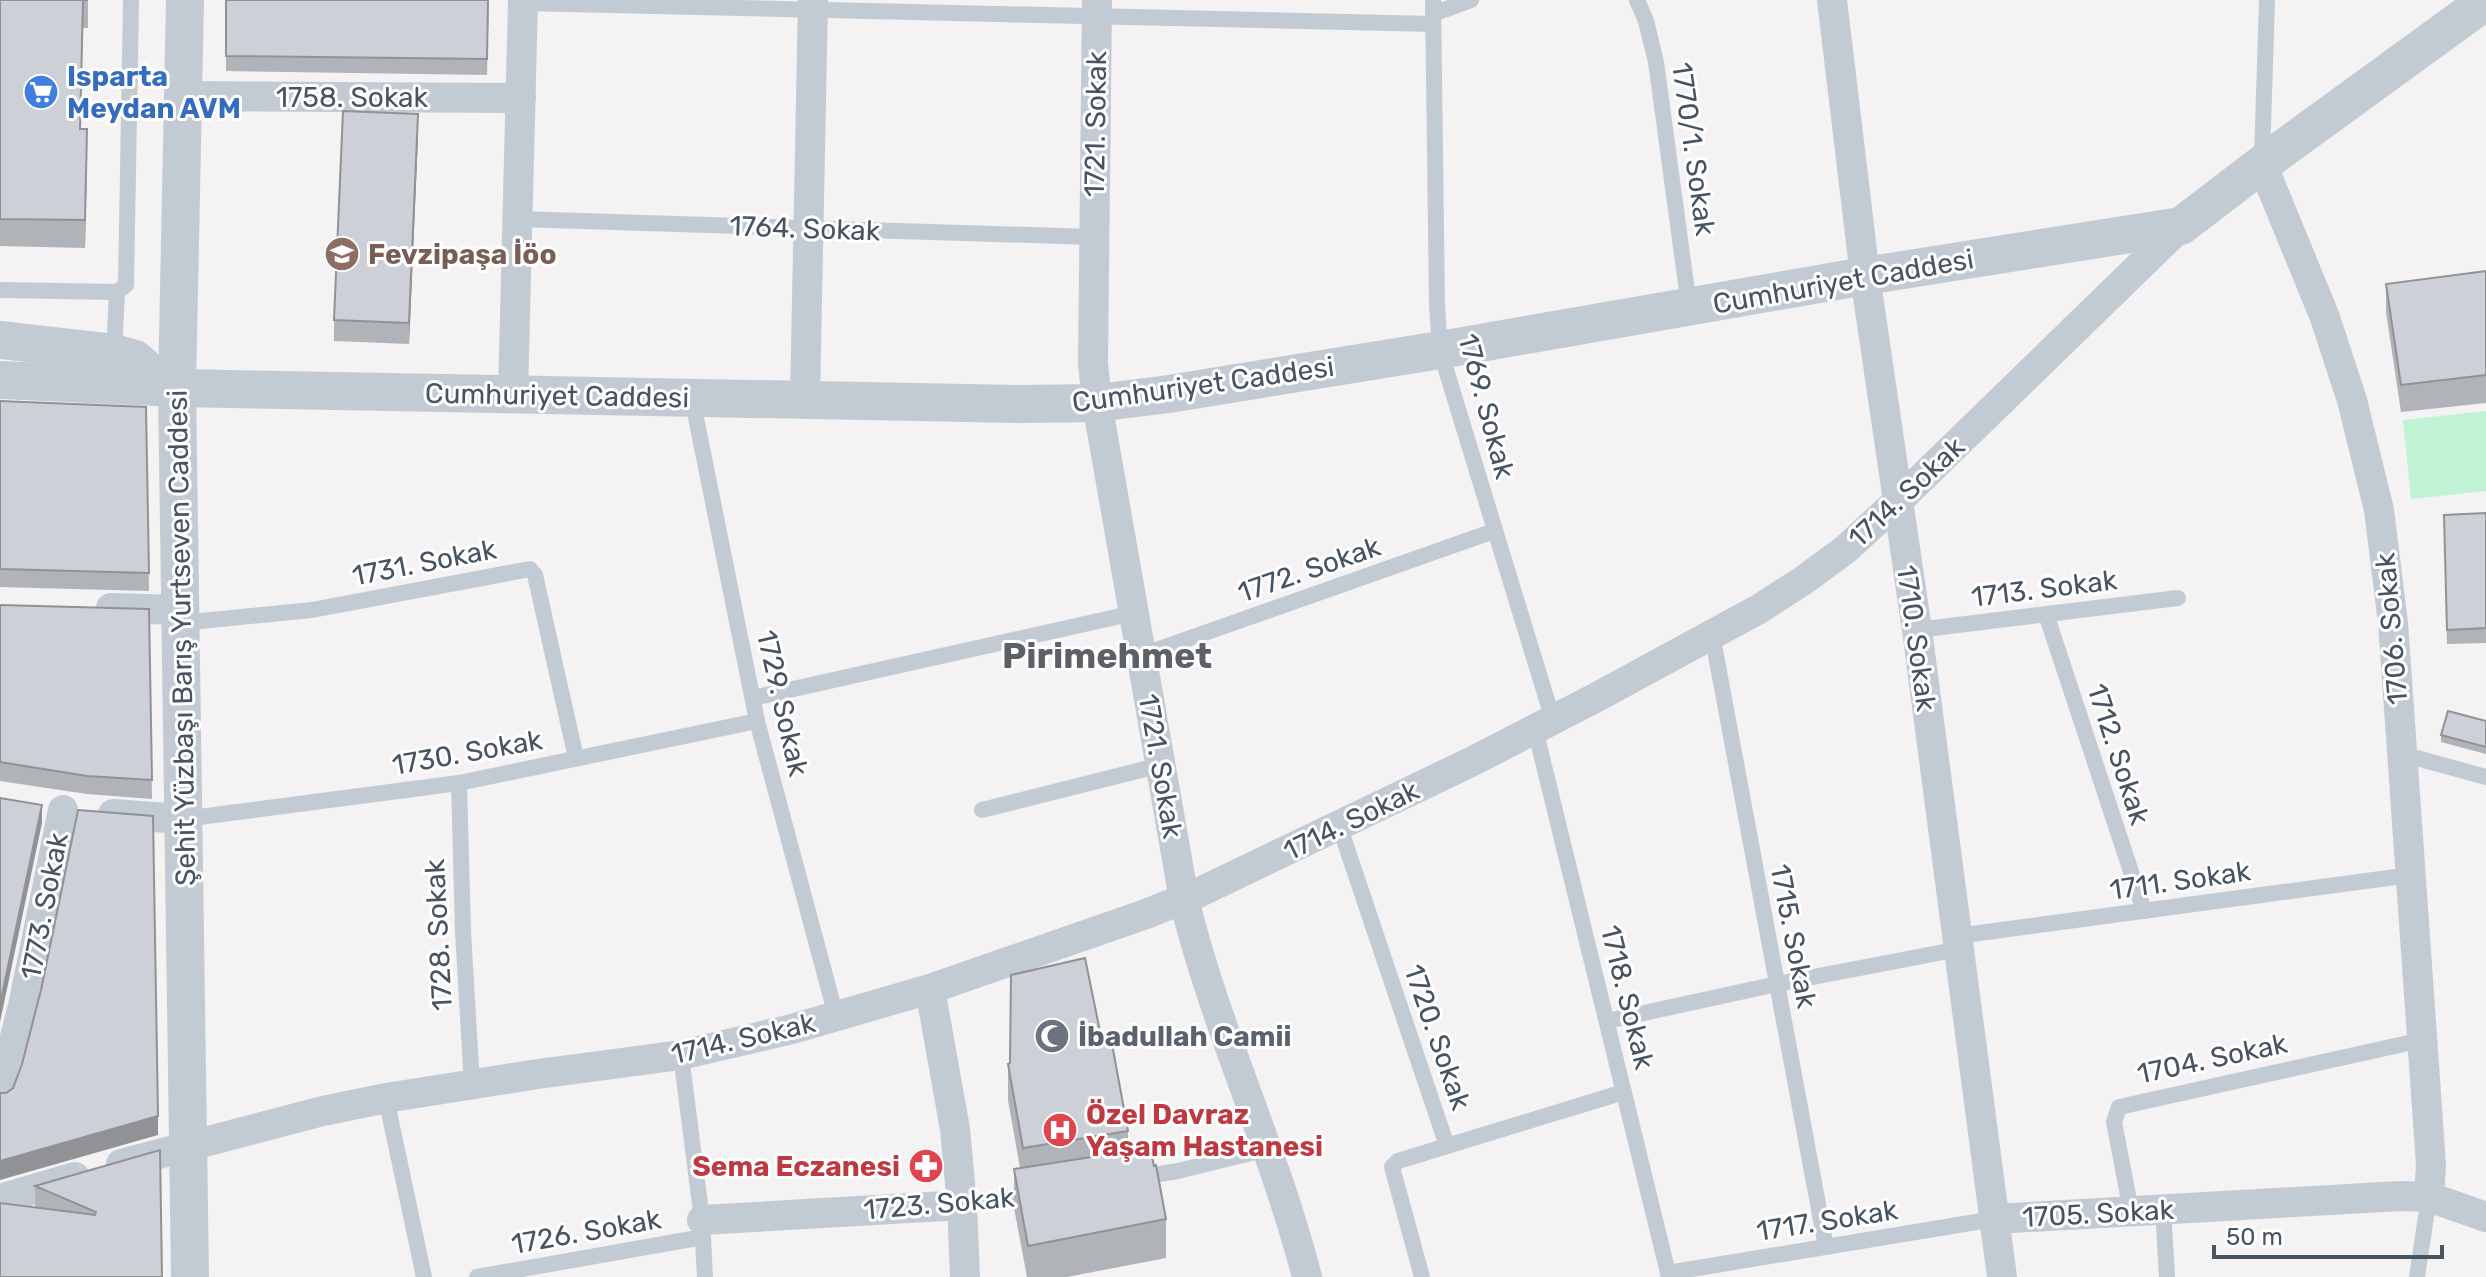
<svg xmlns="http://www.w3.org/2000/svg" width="2486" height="1277" viewBox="0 0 2486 1277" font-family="Rubik,sans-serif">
<rect width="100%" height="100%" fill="#f4f2f2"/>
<polygon fill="#bff3d4" points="2486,411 2486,491 2411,499 2403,420"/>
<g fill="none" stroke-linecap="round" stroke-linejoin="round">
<g stroke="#c2cbd4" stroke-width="16">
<polyline points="1433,0 1437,305 1440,350 1553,720"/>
<polyline points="1637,0 1646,21 1656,62 1689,306"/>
<polyline points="523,3 1433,24"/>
<polyline points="1433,14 1471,0"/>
<polyline points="2262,158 2267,0"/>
<polyline points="518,219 1093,237"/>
<polyline points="0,290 117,292 126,285 131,0"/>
<polyline points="114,353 117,292"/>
<polyline points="692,398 757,721 836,1016"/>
<polyline points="2046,614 2144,911"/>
<polyline points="181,623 312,610 530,569 535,575 576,758"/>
<polyline points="1917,630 2178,598"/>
<polyline points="1712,634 1826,1247"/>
<polyline points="1142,655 1494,531"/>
<polyline points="753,698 1134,613"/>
<polyline points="1535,729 1669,1277"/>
<polyline points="2402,754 2486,777"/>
<polyline points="459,783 463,932 472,1085"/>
<polyline points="982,810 1161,765"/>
<polyline points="184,819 459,783 757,721"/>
<polyline points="1339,825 1447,1146 1398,1161 1392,1167 1422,1277"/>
<polyline points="1957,936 2410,875"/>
<polyline points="1607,1021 1777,984 1959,949"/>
<polyline points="681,1055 702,1220 705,1277"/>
<polyline points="386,1098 424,1277"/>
<polyline points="1447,1146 1624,1092"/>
<polyline points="1136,1178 1178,1171 1267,1149"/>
<polyline points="962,1205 1034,1194"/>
<polyline points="2163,1209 2167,1277"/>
<polyline points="2131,1211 2114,1122 2119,1107 2422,1040"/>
<polyline points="1668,1273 1994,1219"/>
<polyline points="477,1277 703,1237"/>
<polyline points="2417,1277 2429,1197"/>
</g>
<g stroke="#c2cbd4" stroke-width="30">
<path d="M 1097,0 L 1093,363 L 1097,403 L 1184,899 C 1215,1028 1274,1148 1307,1277"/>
<polyline points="1832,0 1865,276 1917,630 2002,1277"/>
<polyline points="183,96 521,98"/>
<polyline points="2262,164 2324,315 2352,400 2379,510 2393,623 2431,1165 2429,1197"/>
<polyline points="513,394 523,0"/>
<polyline points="805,400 813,0"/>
<polyline points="111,608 181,610"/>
<polyline points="113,814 183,819"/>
<polyline points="930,989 955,1129 962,1205 965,1277"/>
<polyline points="0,1095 23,1006 63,810"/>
<polyline points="121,1164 323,1111 386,1098 538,1074 681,1055 792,1029 930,989 1146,914 1198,893 1473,761 1597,697 1759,609 1804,580 1846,549 1898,501 2181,226"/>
<polyline points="0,1199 75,1177"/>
<polyline points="1994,1219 2401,1196 2429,1197 2486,1217"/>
<polyline points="702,1220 962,1205"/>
</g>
<g stroke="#c2cbd4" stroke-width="38">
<polyline points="185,0 177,388 190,1277"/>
<polyline points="0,340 114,353 135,359 167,387"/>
<polyline points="0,380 177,388 1019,404 1097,403 1169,394 1440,350 1865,276 2181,226 2262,164 2486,1"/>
</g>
</g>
<g fill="#b0b3b8">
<polygon points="0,0 88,0 88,28 83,28 80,129 87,157 85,248 0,246"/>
<polygon points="226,0 489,0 487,75 226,71"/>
<polygon points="418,135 409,344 334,341 334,320"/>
<polygon points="2486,271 2486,403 2401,412 2386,312 2386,284"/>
<polygon points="0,401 146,407 149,591 0,587"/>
<polygon points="2486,513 2486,643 2447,644 2444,515"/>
<polygon points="0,605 149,609 152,799 87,794 0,781"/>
<polygon points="2486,721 2486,754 2441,742 2441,735"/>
<polygon points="1103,1046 1128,1131 1128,1152 1166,1219 1166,1258 1067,1277 1027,1277 1014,1208 1014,1169 1020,1168 1008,1100 1008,1064"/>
<polygon points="160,1150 162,1277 35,1207 35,1186"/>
</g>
<g fill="#909296">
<polygon points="418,114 418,135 409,344 409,323"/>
<polygon points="87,129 87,157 85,248 85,220"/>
<polygon points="42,805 42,823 0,1022 0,1004"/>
<polygon points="158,1116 158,1135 0,1180 0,1161"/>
</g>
<g fill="#cdd0d6" stroke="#909296" stroke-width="2">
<polygon points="0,0 88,0 83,0 80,129 87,129 85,220 0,219"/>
<polygon points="226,0 488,0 487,59 226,56"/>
<polygon points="343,111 418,114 409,323 334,320"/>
<polygon points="2486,271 2486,375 2401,385 2386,284"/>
<polygon points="0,401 146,407 149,573 0,569"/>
<polygon points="2486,513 2486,628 2447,630 2444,515"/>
<polygon points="0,605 149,609 152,780 87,776 0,762"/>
<polygon points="2448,711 2486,721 2486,747 2441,735"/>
<polygon points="0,798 42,805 0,1004"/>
<polygon points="78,810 153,816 158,1116 0,1161 0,1093 6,1093 13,1088 22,1064 41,990"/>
<polygon points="1085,958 1103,1046 1112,1044 1128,1131 1023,1148 1008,1064 1010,1063 1011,975"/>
<polygon points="1150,1148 1154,1166 1156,1165 1166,1219 1028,1246 1014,1169"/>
<polygon points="160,1150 162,1277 0,1277 0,1203 95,1215 96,1212 35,1186"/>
</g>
<defs>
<symbol id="supermarket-disc" viewBox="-11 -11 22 22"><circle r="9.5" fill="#3f7fe0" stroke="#fff"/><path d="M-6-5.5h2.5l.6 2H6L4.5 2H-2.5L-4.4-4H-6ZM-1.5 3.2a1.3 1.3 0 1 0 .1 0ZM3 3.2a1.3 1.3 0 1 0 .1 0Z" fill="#fff"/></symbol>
<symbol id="school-disc" viewBox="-11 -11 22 22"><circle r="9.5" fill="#8d6e63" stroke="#fff"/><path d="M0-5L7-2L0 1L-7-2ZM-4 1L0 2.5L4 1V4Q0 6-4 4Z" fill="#fff"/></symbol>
<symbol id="mosque-disc" viewBox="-11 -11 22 22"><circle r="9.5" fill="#6b7280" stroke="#fff"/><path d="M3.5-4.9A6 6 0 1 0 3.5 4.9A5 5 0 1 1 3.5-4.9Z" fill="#fff"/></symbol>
<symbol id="hospital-disc" viewBox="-11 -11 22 22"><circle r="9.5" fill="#e0444e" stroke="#fff"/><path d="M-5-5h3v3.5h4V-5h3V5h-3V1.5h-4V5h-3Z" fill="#fff"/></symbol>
<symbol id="pharmacy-disc" viewBox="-11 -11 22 22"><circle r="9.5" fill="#e0444e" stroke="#fff"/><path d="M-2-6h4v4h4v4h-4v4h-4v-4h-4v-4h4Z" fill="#fff"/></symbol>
</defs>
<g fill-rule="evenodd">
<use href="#supermarket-disc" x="21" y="72" width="40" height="40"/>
<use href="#school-disc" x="322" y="234" width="40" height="40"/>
<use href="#mosque-disc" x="1032" y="1016" width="40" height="40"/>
<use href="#hospital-disc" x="1040" y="1110" width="40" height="40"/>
<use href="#pharmacy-disc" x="906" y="1146" width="40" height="40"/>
</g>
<g text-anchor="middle" stroke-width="6" stroke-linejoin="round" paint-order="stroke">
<g font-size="28" font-weight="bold" fill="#366cbe" stroke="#fff" text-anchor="start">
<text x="67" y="86">Isparta<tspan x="67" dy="32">Meydan AVM</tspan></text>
</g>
<g font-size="28" fill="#485461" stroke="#fff">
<text x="352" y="107">1758. Sokak</text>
<text transform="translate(1095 124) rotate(-89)" y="10">1721. Sokak</text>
<text transform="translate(1694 149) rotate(82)" y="10">1770/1. Sokak</text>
<text transform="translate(805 228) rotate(2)" y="10">1764. Sokak</text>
<text transform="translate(1843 281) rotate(-10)" y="10">Cumhuriyet Caddesi</text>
<text transform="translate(1203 384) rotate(-8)" y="10">Cumhuriyet Caddesi</text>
<text transform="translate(557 395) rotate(1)" y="10">Cumhuriyet Caddesi</text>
<text transform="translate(1487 406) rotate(75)" y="10">1769. Sokak</text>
<text transform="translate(1906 492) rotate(-43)" y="10">1714. Sokak</text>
<text transform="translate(424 562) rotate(-11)" y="10">1731. Sokak</text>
<text transform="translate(1309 569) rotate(-19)" y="10">1772. Sokak</text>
<text transform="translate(2044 588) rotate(-7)" y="10">1713. Sokak</text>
<text transform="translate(2391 629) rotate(-95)" y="10">1706. Sokak</text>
<text transform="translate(181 638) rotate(-91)" y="10">Şehit Yüzbaşı Barış Yurtseven Caddesi</text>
<text transform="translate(1917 638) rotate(82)" y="10">1710. Sokak</text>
<text transform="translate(783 703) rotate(77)" y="10">1729. Sokak</text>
<text transform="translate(467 752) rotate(-10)" y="10">1730. Sokak</text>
<text transform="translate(2119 754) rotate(72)" y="10">1712. Sokak</text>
<text transform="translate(1161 766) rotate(80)" y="10">1721. Sokak</text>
<text transform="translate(1351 820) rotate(-26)" y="10">1714. Sokak</text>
<text transform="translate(2180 880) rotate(-8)" y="10">1711. Sokak</text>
<text transform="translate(44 906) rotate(-79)" y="10">1773. Sokak</text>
<text transform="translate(438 935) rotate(-93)" y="10">1728. Sokak</text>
<text transform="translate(1794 936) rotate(79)" y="10">1715. Sokak</text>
<text transform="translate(1628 997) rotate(76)" y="10">1718. Sokak</text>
<text transform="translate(1438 1037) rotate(71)" y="10">1720. Sokak</text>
<text transform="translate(743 1038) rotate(-13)" y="10">1714. Sokak</text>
<text transform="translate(2212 1058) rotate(-12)" y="10">1704. Sokak</text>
<text transform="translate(939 1203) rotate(-5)" y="10">1723. Sokak</text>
<text transform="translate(2098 1213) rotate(-3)" y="10">1705. Sokak</text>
<text transform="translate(1827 1220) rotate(-9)" y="10">1717. Sokak</text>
<text transform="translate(586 1231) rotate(-10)" y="10">1726. Sokak</text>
</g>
<g font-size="28" font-weight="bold" fill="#785e54" stroke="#fff" text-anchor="start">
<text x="368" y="264">Fevzipaşa İöo</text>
</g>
<g font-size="28" font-weight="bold" fill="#5b616d" stroke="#fff" text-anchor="start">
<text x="1078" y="1046">İbadullah Camii</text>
</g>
<g font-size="28" font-weight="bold" fill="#be3a42" stroke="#fff" text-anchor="start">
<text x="1086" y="1124">Özel Davraz<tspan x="1086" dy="32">Yaşam Hastanesi</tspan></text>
<text x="900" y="1176" text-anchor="end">Sema Eczanesi</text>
</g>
<g font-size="36" font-weight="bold" fill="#5d6167" stroke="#fff">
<text x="1107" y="668">Pirimehmet</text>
</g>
</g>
<path d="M2214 1245v12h228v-12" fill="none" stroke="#485461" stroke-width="4"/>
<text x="2226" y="1245" font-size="24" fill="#485461" stroke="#ffffff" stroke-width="6" paint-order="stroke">50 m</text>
</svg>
